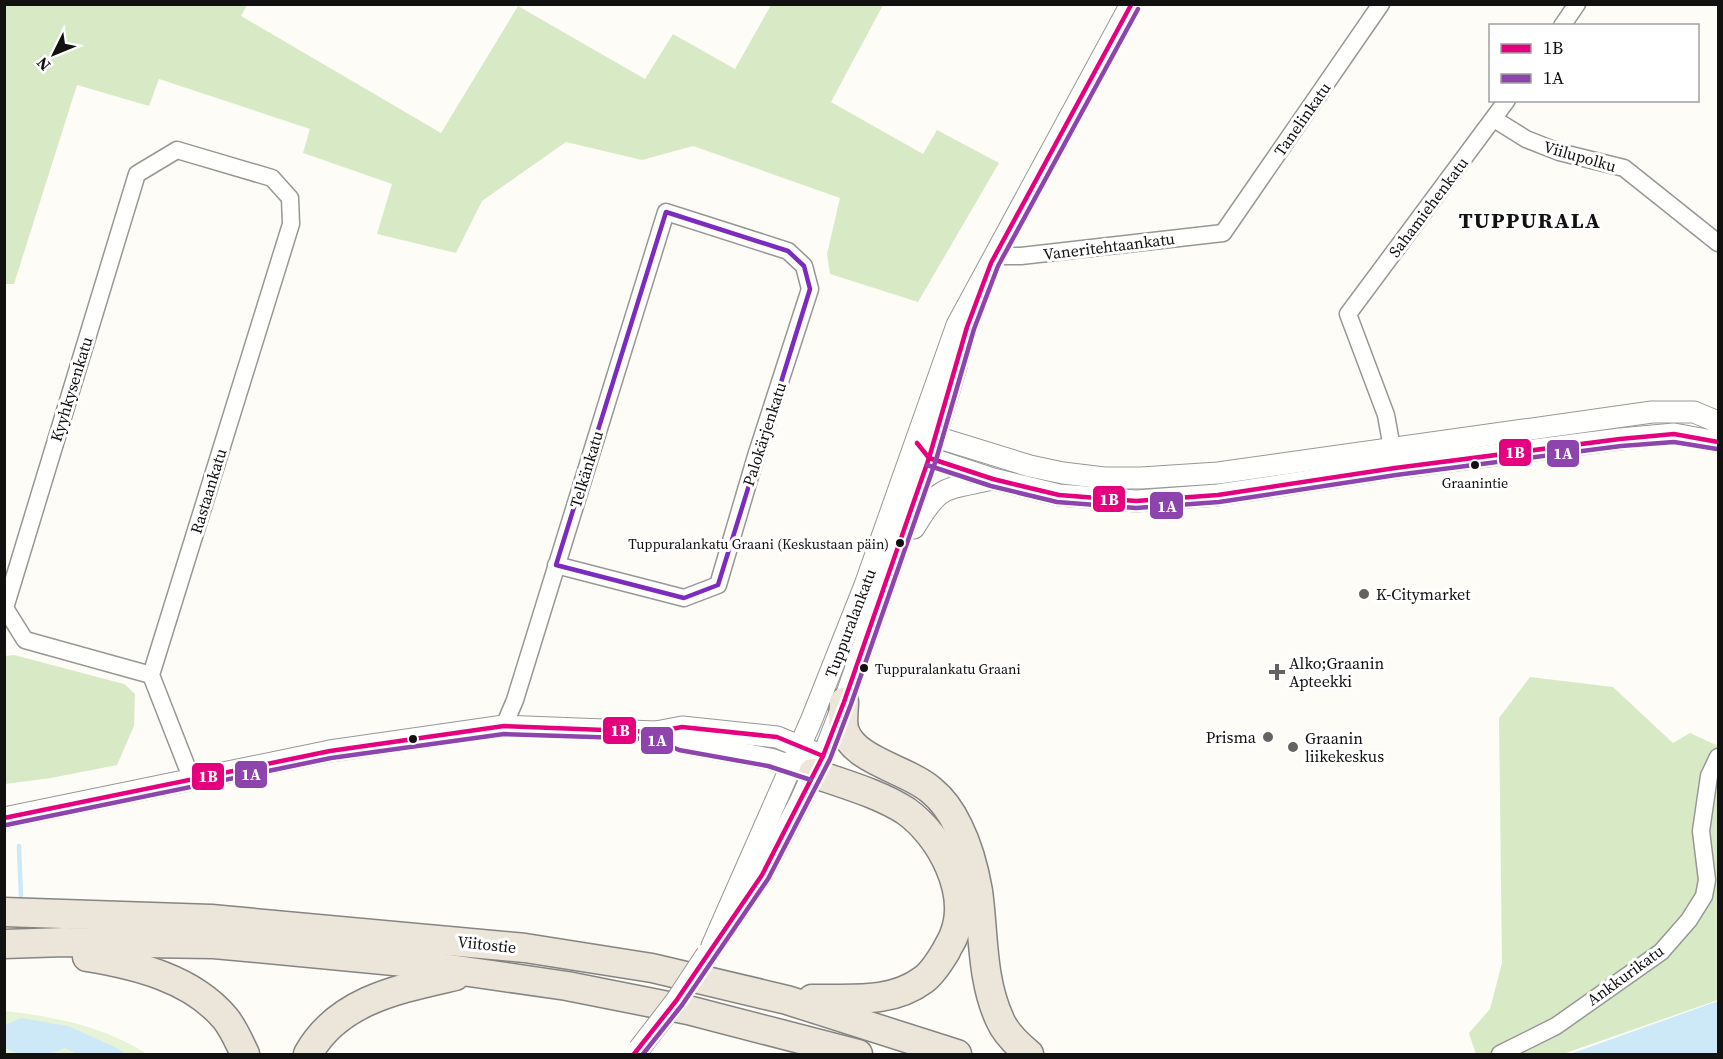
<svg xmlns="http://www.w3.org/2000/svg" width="1723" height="1059" viewBox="0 0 1723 1059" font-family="'Source Serif 4',serif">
<rect width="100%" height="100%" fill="#fdfcf7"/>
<path fill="#e7f3d7" d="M 4,1011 C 53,1016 106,1027 147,1054 L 5,1054 Z"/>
<g fill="#d8eac5">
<polygon points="5,4 247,5 241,16 441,133 518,6 645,79 673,34 735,69 771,5 883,5 831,102 923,154 937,130 999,163 918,302 830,274 827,254 840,198 693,146 642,160 566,142 482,201 456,253 377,234 392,184 303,153 310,129 159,79 149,106 77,85 14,284 5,284"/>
<polygon points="14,655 124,684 135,694 134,726 117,765 51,778 5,784 5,656"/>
<polygon points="1530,677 1613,687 1673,743 1690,733 1718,746 1718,1000 1563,1054 1476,1054 1469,1033 1490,1009 1502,963 1499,718"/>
</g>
<g fill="#cde8f7">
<polygon points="1718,1001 1718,1054 1570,1054"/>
<path d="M 21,1018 L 68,1026 L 119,1049 L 126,1054 L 78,1054 L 65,1048 C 45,1057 24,1058 5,1048 L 5,1025 Z"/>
</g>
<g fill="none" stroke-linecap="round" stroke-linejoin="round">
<polyline stroke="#cde8f7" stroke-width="4.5" points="19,846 21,898"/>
<defs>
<g id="minor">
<polyline points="1562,26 1577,4"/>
<polyline points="1494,119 1526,139 1559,152 1624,168 1718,243"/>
<polyline points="995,256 1021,256 1223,233 1381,4"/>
<polyline points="1394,459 1386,415 1348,314 1507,100"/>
<polyline points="151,675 25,640 5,608 137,174 177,150 272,178 290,198 291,224 151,675 192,780"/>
<polyline points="504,726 515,700 666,212 788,251 804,266 810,289 756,456 718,585 684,598 556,565"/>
<polyline points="1500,1054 1556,1026 1661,952 1689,920 1704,896 1707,880 1701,831 1709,776 1718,757"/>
</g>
<g id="tertiary">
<polyline points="917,443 929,458 993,479 1059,495 1136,501 1218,495 1395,468 1620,439 1674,434 1718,442"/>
<polyline points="917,443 925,438 936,437 1030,466 1063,473 1104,478 1141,478 1218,473 1652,412 1694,412 1718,422"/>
<path d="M 914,528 C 939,486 942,490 988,480"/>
<polyline points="656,732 681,743 770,759 802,770"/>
<polyline points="4,818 330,751 504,726 656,732 682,727 777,737 823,756"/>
<polyline points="739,906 762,875 801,800 813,773 823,756 844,702 929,458 956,367"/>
<polyline points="712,946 811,721 865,585 957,325 1131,4"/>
</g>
<g id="trunk">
<path d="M 844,702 C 844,710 842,720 844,729 C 853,761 907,769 931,790 C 942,799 952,813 958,826 C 968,846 974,868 978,891 C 984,934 981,979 1000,1020 C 1006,1034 1018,1045 1029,1054"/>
<polyline points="4,912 211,919 525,948 652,968 787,1000 957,1054"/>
<polyline points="4,944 65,942 214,944 394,961 567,986 688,1010 858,1054"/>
<path d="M 87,957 C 136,965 191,978 225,1018 C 234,1029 239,1042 245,1054"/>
<path d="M 812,999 C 850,998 891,1004 923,980 C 932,974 940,961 946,951 C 948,946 952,941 954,935 C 971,893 941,836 906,811 C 878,793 843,784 813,773"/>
<path d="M 308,1054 C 338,1000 399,989 455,976"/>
</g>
</defs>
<use href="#minor" stroke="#979795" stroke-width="19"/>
<use href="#tertiary" stroke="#979795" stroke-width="23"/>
<use href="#trunk" stroke="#858482" stroke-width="31"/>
<use href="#minor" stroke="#fffffe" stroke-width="16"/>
<use href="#tertiary" stroke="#fffffe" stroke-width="21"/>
<use href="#trunk" stroke="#ece5da" stroke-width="28"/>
<defs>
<polyline id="tertiary-bridge" points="639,1049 676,1001 707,954"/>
</defs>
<use href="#tertiary-bridge" stroke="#979795" stroke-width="23" stroke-linecap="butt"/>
<use href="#tertiary-bridge" stroke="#fffffe" stroke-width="21"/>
<defs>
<g id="bus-1">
<polyline points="917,443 929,458 993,479 1059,495 1136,501 1218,495 1395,468 1620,439 1674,434 1718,442"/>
<polyline points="4,818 330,751 504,726 656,732 682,727 777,737 823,756"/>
<polyline points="634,1054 676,1001 762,875 823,756 844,702 929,458 967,327 991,263 1131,5"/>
</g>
<g id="bus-2">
<polyline points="927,465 991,486 1057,502 1136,508 1219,502 1396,475 1621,446 1674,442 1717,449"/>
<polyline points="6,825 331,758 504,734 654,739 679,750 768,766 811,780"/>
<polyline points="643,1054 682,1005 768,879 830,759 851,704 936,460 974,329 998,266 1138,9"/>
</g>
</defs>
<use href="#bus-1" stroke="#fff" stroke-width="9"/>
<use href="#bus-2" stroke="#fff" stroke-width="9"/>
<use href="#bus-1" stroke="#e5007d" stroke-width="4.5"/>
<use href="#bus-2" stroke="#8e44ad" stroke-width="4.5"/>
</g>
<path fill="none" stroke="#7b2cbf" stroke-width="4.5" stroke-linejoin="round" d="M 666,212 L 788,251 L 804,266 L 810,289 L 718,585 L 684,598 L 556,565 Z"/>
<g fill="#111" stroke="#fff" stroke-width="2">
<circle cx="1475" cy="465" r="5"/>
<circle cx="900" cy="543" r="5"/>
<circle cx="864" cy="668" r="5"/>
<circle cx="413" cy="739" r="5"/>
</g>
<g fill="#646362" stroke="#fff" stroke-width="2">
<circle cx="1364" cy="594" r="6"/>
<path d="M1274 663h6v6h6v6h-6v6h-6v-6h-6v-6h6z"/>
<circle cx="1268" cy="737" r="6"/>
<circle cx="1293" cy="747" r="6"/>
</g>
<g text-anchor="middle" stroke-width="6" stroke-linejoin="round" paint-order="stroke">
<g font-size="14" fill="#111" stroke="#fff">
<text x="1475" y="488">Graanintie</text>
<text x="889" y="549" text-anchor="end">Tuppuralankatu Graani (Keskustaan päin)</text>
<text x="875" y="674" text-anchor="start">Tuppuralankatu Graani</text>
</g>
<g font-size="16" fill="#111" stroke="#fff">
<text transform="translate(1302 119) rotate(-55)" y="6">Tanelinkatu</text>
<text transform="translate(1580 156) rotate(16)" y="6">Viilupolku</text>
<text transform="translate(1428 207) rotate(-53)" y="6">Sahamiehenkatu</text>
<text transform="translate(1109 246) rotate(-7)" y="6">Vaneritehtaankatu</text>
<text transform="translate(71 389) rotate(-73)" y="6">Kyyhkysenkatu</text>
<text transform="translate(764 434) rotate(-72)" y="6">Palokärjenkatu</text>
<text transform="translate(586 469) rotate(-73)" y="6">Telkänkatu</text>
<text transform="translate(208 491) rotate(-73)" y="6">Rastaankatu</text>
<text transform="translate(850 623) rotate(-69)" y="6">Tuppuralankatu</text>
<text transform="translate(487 944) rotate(6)" y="6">Viitostie</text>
<text transform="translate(1625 975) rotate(-36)" y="6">Ankkurikatu</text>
</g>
<g font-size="16" fill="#111" stroke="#fff" text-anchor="start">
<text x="1376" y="600">K-Citymarket</text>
<text x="1289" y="669">Alko;Graanin<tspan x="1289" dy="18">Apteekki</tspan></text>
<text x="1256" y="743" text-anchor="end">Prisma</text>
<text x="1305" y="744">Graanin<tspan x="1305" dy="18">liikekeskus</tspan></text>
</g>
<g font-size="22" font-weight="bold" letter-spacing="1.5" fill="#111" stroke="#fff">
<text x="1530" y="228">TUPPURALA</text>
</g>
</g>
<g stroke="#fff" stroke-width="2">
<rect x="1498" y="438" width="34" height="29" rx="6" fill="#e5007d"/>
<rect x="1546" y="439" width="34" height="29" rx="6" fill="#8e44ad"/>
<rect x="1092" y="485" width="34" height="28" rx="6" fill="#e5007d"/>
<rect x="1149" y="491" width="35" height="29" rx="6" fill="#8e44ad"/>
<rect x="602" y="716" width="35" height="29" rx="6" fill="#e5007d"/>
<rect x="640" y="726" width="34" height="29" rx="6" fill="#8e44ad"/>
<rect x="234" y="760" width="34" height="29" rx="6" fill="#8e44ad"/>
<rect x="191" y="762" width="34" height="29" rx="6" fill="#e5007d"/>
</g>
<g font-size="16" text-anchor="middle" font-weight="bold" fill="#fff">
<text x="1515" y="458">1B</text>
<text x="1563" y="459">1A</text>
<text x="1109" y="505">1B</text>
<text x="1167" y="512">1A</text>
<text x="620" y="736">1B</text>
<text x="657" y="746">1A</text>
<text x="251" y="780">1A</text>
<text x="208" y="782">1B</text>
</g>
<rect width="1723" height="1059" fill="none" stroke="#111111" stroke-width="12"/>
<rect x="1489" y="24" width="210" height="78" fill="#ffffff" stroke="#a0a0a0" stroke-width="1.5"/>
<rect x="1501" y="44" width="30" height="9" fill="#e5007d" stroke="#a0a0a0" stroke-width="1.5"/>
<text x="1543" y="54" font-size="18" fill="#111111">1B</text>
<rect x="1501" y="74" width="30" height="9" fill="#8e44ad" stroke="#a0a0a0" stroke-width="1.5"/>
<text x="1543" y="84" font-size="18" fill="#111111">1A</text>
<g transform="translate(54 54) rotate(227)" stroke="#ffffff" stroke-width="4.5" paint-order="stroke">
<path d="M0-4.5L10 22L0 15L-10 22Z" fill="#111111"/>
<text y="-9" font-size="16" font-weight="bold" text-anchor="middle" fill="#111111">N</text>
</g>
</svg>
